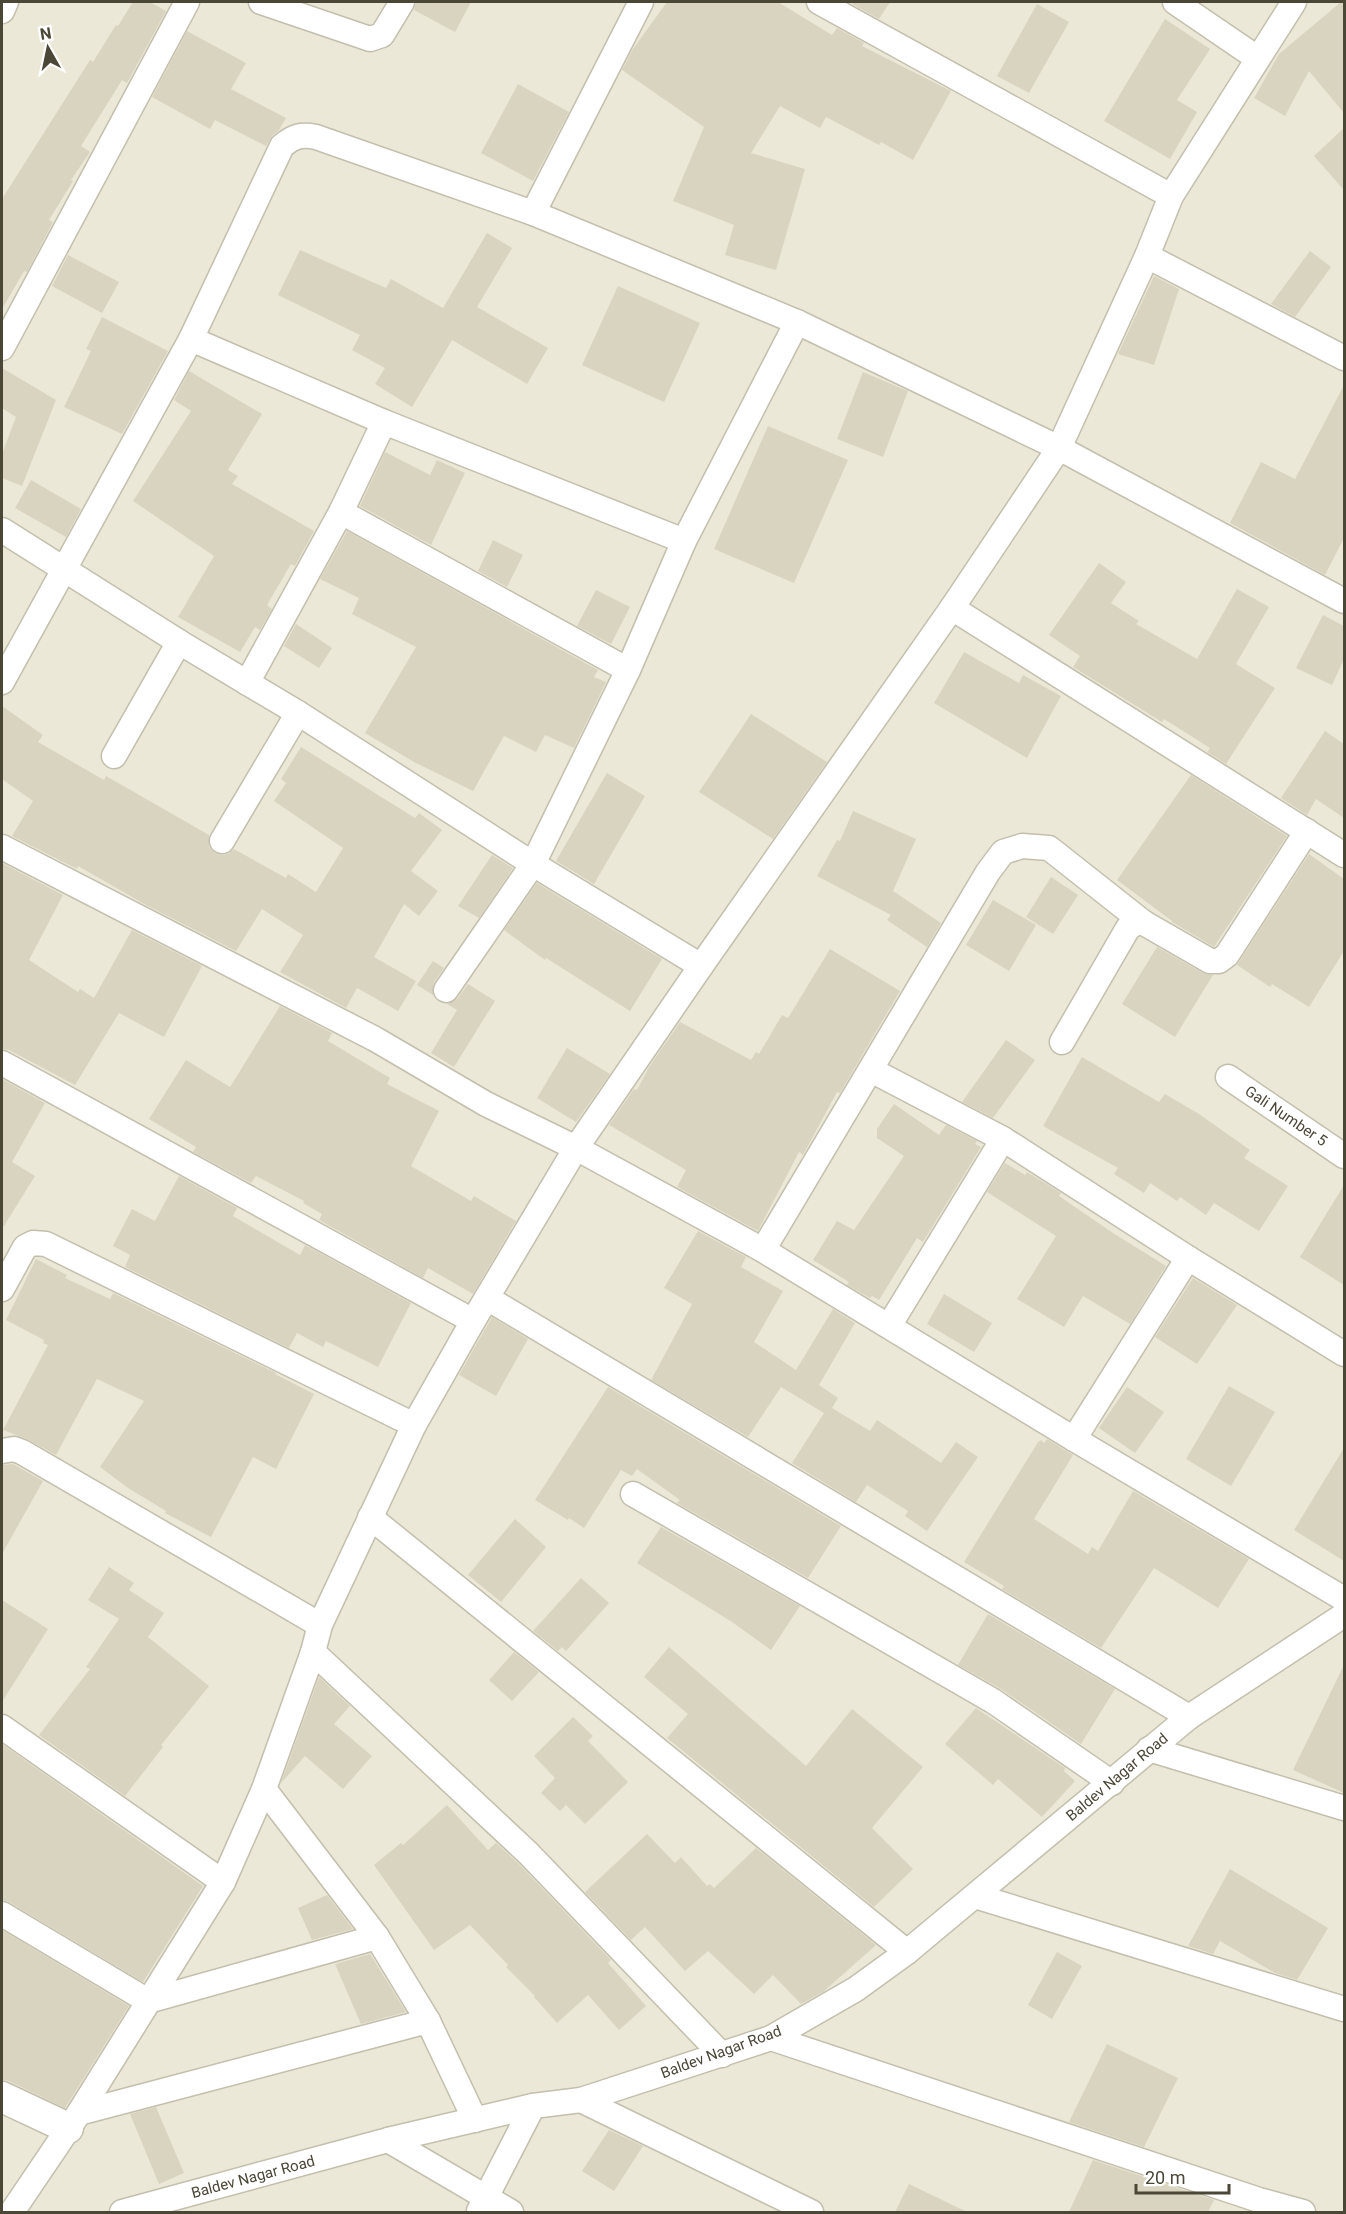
<svg xmlns="http://www.w3.org/2000/svg" width="1346" height="2214" viewBox="0 0 1346 2214" font-family="Roboto,sans-serif">
<rect width="100%" height="100%" fill="#f6f5eb"/>
<rect fill="#ebe8d8" x="2" y="2" width="1342" height="2210"/>
<g fill="#d9d4bf">
<polygon points="133,2 150,2 166,11 127,83 122,80 81,146 90,152 71,180 73,181 49,220 53,222 27,272 24,271 2,309 2,199 90,60 93,62 116,25 118,26"/>
<polygon points="416,2 471,2 455,32 414,10"/>
<polygon points="667,2 778,2 832,35 837,28 864,43 862,46 951,91 913,160 881,142 879,145 826,117 820,128 780,106 751,153 805,169 776,270 725,255 734,225 673,201 704,127 622,70 633,49"/>
<polygon points="854,2 890,2 879,19 852,4"/>
<polygon points="1341,2 1344,2 1344,113 1309,71 1285,116 1254,98 1279,54"/>
<polygon points="1037,4 1069,22 1029,93 997,76"/>
<polygon points="1165,19 1210,49 1177,100 1197,112 1170,159 1104,121"/>
<polygon points="187,31 246,63 231,89 286,118 279,130 273,135 266,146 215,120 210,129 152,97"/>
<polygon points="518,84 569,112 533,181 481,153"/>
<polygon points="1344,128 1344,190 1314,156"/>
<polygon points="487,233 512,248 477,307 548,348 527,384 452,340 412,407 375,384 385,368 352,350 360,335 278,295 300,250 386,288 391,279 443,308"/>
<polygon points="1310,251 1331,267 1295,317 1271,304"/>
<polygon points="68,255 119,282 102,313 52,286"/>
<polygon points="1154,276 1179,289 1154,365 1118,354"/>
<polygon points="618,286 700,323 664,402 582,365"/>
<polygon points="102,317 168,351 122,434 64,407 91,351 86,349"/>
<polygon points="2,368 56,400 22,486 2,478 2,454 16,417 2,408"/>
<polygon points="189,371 262,414 228,470 238,476 232,484 314,531 295,566 291,564 267,605 272,609 260,630 255,627 240,652 178,617 214,556 133,501 191,411 174,400"/>
<polygon points="863,372 908,391 883,457 837,439"/>
<polygon points="1344,385 1344,538 1325,575 1230,523 1261,462 1295,479"/>
<polygon points="768,426 848,460 794,583 714,549"/>
<polygon points="385,452 430,475 437,460 465,473 431,545 360,506"/>
<polygon points="31,480 81,509 66,537 15,508"/>
<polygon points="347,531 598,670 594,677 606,682 574,748 545,735 536,752 504,736 473,791 414,762 365,733 416,647 352,614 359,598 320,579"/>
<polygon points="493,540 523,555 507,587 478,571"/>
<polygon points="1099,563 1126,582 1111,603 1139,621 1136,624 1197,659 1237,589 1269,607 1236,664 1275,688 1226,764 1207,752 1210,748 1164,719 1162,722 1073,667 1080,656 1049,635"/>
<polygon points="596,590 630,607 611,644 577,626"/>
<polygon points="1323,615 1344,626 1344,659 1332,685 1296,668"/>
<polygon points="296,624 332,648 319,668 284,646"/>
<polygon points="964,652 1019,683 1023,675 1061,696 1027,758 934,703"/>
<polygon points="2,706 43,735 38,742 104,780 106,776 209,835 209,847 215,853 222,855 228,854 234,849 286,878 288,874 316,892 343,848 274,801 286,783 281,779 301,747 415,818 419,813 442,830 411,871 438,891 419,916 404,904 374,957 416,981 398,1011 357,988 346,1008 280,972 303,935 262,909 236,951 146,905 78,866 77,869 12,836 33,801 2,779"/>
<polygon points="751,714 827,762 773,839 699,792"/>
<polygon points="1325,731 1344,744 1344,818 1316,799 1307,815 1281,798"/>
<polygon points="607,773 645,796 594,884 556,861"/>
<polygon points="1191,775 1287,836 1214,947 1172,922 1172,921 1117,880"/>
<polygon points="853,811 916,839 893,891 941,923 927,947 887,920 891,915 817,876 837,840 840,841"/>
<polygon points="1309,854 1344,879 1344,951 1309,1007 1272,984 1270,987 1237,965"/>
<polygon points="492,855 513,868 479,918 458,906"/>
<polygon points="2,863 63,895 29,960 78,992 80,989 94,998 132,930 202,966 164,1037 119,1013 75,1085 9,1050 2,1049"/>
<polygon points="1051,877 1078,895 1053,934 1026,917"/>
<polygon points="537,883 662,959 630,1011 546,958 545,960 504,930"/>
<polygon points="993,900 1036,925 1009,971 966,945"/>
<polygon points="1157,947 1203,973 1213,975 1175,1037 1122,1004"/>
<polygon points="830,949 900,991 840,1093 837,1092 803,1155 799,1152 758,1231 677,1187 686,1170 609,1125 634,1089 637,1090 649,1067 680,1022 751,1060 756,1052 759,1054 782,1015 788,1018"/>
<polygon points="433,961 444,968 434,982 433,995 417,985"/>
<polygon points="468,984 495,1001 454,1067 431,1053 457,1010 447,1004 457,999"/>
<polygon points="280,1006 332,1033 328,1041 390,1078 387,1084 439,1111 411,1166 471,1201 474,1196 516,1221 473,1294 428,1268 423,1278 319,1220 322,1214 303,1203 304,1201 256,1176 251,1183 193,1152 196,1147 149,1119 186,1060 230,1087"/>
<polygon points="1006,1040 1035,1060 993,1118 962,1102"/>
<polygon points="567,1048 610,1074 576,1122 537,1098"/>
<polygon points="1082,1057 1159,1102 1165,1094 1199,1114 1250,1150 1244,1158 1288,1186 1259,1231 1214,1203 1206,1215 1180,1197 1177,1201 1150,1183 1144,1193 1114,1174 1118,1168 1043,1126"/>
<polygon points="2,1079 45,1103 12,1162 35,1176 2,1229"/>
<polygon points="894,1104 939,1135 946,1125 977,1141 975,1144 981,1147 923,1242 917,1238 879,1300 872,1296 870,1298 847,1285 849,1282 813,1260 837,1221 854,1230 904,1156 877,1138 877,1129"/>
<polygon points="1005,1163 1025,1175 1027,1172 1050,1186 1061,1193 1059,1196 1113,1233 1166,1266 1130,1324 1083,1296 1064,1327 1017,1299 1056,1236 987,1192"/>
<polygon points="179,1176 237,1208 233,1216 300,1255 305,1245 411,1303 378,1367 326,1341 323,1347 297,1333 289,1348 125,1267 130,1255 113,1246 132,1209 155,1221"/>
<polygon points="1344,1185 1344,1285 1300,1257"/>
<polygon points="698,1231 746,1257 741,1267 783,1291 754,1342 796,1370 833,1309 855,1323 819,1385 838,1398 832,1408 870,1431 877,1420 941,1463 956,1442 978,1457 927,1531 905,1516 908,1511 867,1485 856,1502 792,1463 824,1413 781,1387 748,1437 651,1380 692,1304 664,1288"/>
<polygon points="36,1259 67,1275 65,1278 110,1299 113,1293 276,1373 275,1374 314,1394 276,1469 253,1457 211,1537 165,1513 166,1511 128,1488 100,1467 144,1401 97,1379 56,1455 27,1439 3,1430 48,1345 43,1343 44,1340 6,1320"/>
<polygon points="1193,1278 1237,1305 1197,1364 1155,1337"/>
<polygon points="944,1294 992,1323 974,1352 927,1324"/>
<polygon points="492,1317 528,1339 496,1396 459,1375"/>
<polygon points="1229,1386 1275,1412 1231,1486 1186,1459"/>
<polygon points="608,1387 841,1526 808,1578 677,1503 680,1500 637,1469 632,1476 621,1470 584,1528 569,1518 568,1520 535,1500"/>
<polygon points="1127,1387 1164,1412 1135,1453 1099,1428"/>
<polygon points="1047,1439 1073,1455 1034,1519 1088,1554 1092,1547 1098,1551 1133,1491 1249,1559 1218,1608 1154,1568 1101,1648 1002,1589 1004,1586 964,1562 1038,1442 1041,1440 1044,1443"/>
<polygon points="1344,1448 1344,1561 1294,1530"/>
<polygon points="13,1464 43,1481 2,1554 2,1465"/>
<polygon points="515,1519 546,1547 501,1602 468,1575"/>
<polygon points="661,1527 800,1606 771,1650 732,1622 637,1563"/>
<polygon points="109,1567 134,1583 129,1590 164,1613 148,1637 209,1686 161,1745 163,1747 125,1796 39,1735 90,1669 86,1667 119,1619 88,1600"/>
<polygon points="581,1578 609,1603 566,1651 562,1647 558,1651 533,1631"/>
<polygon points="2,1600 48,1629 2,1702"/>
<polygon points="988,1614 1115,1689 1081,1744 1001,1689 958,1665"/>
<polygon points="669,1647 806,1766 852,1709 923,1767 872,1828 913,1869 874,1907 667,1738 688,1714 644,1677"/>
<polygon points="514,1652 539,1672 512,1701 489,1680"/>
<polygon points="1344,1665 1344,1793 1293,1770"/>
<polygon points="319,1677 350,1706 334,1724 372,1756 343,1789 305,1756 281,1783"/>
<polygon points="976,1708 1065,1768 1064,1771 1075,1781 1042,1817 998,1779 993,1785 945,1744"/>
<polygon points="573,1717 593,1736 588,1741 628,1782 585,1824 566,1805 560,1811 541,1793 555,1778 534,1756"/>
<polygon points="2,1744 203,1886 143,1982 9,1902 2,1900"/>
<polygon points="447,1805 488,1850 496,1843 518,1863 611,1960 608,1963 646,2006 619,2030 588,1995 557,2023 534,1997 535,1996 506,1967 508,1965 470,1925 434,1950 374,1865 401,1843 403,1845"/>
<polygon points="647,1834 675,1863 681,1857 707,1886 710,1884 714,1888 756,1848 876,1945 823,1992 801,2004 773,1975 754,1994 708,1951 685,1971 645,1927 631,1940 585,1892"/>
<polygon points="1230,1869 1328,1928 1297,1980 1275,1973 1220,1941 1213,1954 1188,1946"/>
<polygon points="327,1895 353,1929 312,1940 298,1908"/>
<polygon points="2,1930 129,2006 65,2108 9,2081 2,2080"/>
<polygon points="1057,1952 1082,1966 1052,2019 1028,2005"/>
<polygon points="370,1954 406,2012 361,2024 335,1964"/>
<polygon points="1107,2044 1178,2078 1144,2147 1069,2122"/>
<polygon points="156,2107 184,2173 159,2184 130,2114"/>
<polygon points="609,2130 643,2146 614,2191 582,2171"/>
<polygon points="1093,2160 1214,2200 1208,2212 1069,2212"/>
<polygon points="909,2184 967,2212 895,2212"/>
</g>
<g fill="none" stroke-linecap="round" stroke-linejoin="round">
<defs>
<g id="minor">
<polyline points="261,2 370,39 382,35 402,2"/>
<polyline points="819,2 1171,196"/>
<polyline points="1175,2 1257,58"/>
<polyline points="2,11 6,2"/>
<polyline points="533,213 641,2"/>
<polyline points="1147,256 1344,358"/>
<polyline points="191,339 384,422 684,541"/>
<polyline points="2,348 187,2"/>
<polyline points="341,512 628,670"/>
<polyline points="2,530 179,642 298,713 533,864 701,966"/>
<polyline points="952,608 1344,855"/>
<path d="M 2,682 L 191,339 L 282,146 C 294,136 301,134 316,137 L 533,213 L 797,322 L 1059,448 L 1344,601"/>
<polyline points="247,683 341,512 384,422"/>
<polyline points="114,756 179,642"/>
<polyline points="222,841 298,713"/>
<polyline points="2,847 375,1039 486,1104 576,1148 763,1250 1074,1439 1344,1599"/>
<polyline points="446,990 533,864 628,670 684,541 797,322"/>
<polyline points="1062,1042 1128,928 1136,923 1144,923 1210,961 1219,961 1227,955 1307,831"/>
<polyline points="2,1063 473,1321"/>
<polyline points="871,1070 1003,1139 889,1326"/>
<polyline points="1228,1077 1344,1156"/>
<polyline points="1003,1139 1188,1258 1344,1354"/>
<polyline points="763,1250 988,872 1003,852 1022,846 1049,848 1144,923"/>
<polyline points="2,1289 25,1247 33,1243 46,1244 414,1425"/>
<polyline points="487,1298 1189,1717"/>
<polyline points="1074,1439 1188,1258"/>
<polyline points="2,1451 14,1449 22,1452 320,1625"/>
<polyline points="633,1494 993,1701 1112,1783"/>
<polyline points="370,1517 907,1952"/>
<polyline points="313,1652 528,1853 722,2055"/>
<polyline points="2,1727 223,1882"/>
<polyline points="1149,1749 1344,1808"/>
<polyline points="264,1789 377,1937 428,2021 475,2120"/>
<polyline points="975,1896 1344,2009"/>
<polyline points="2,1914 148,2001 377,1937"/>
<polyline points="771,2038 1259,2200 1303,2212"/>
<polyline points="581,2100 811,2212"/>
<polyline points="79,2113 428,2021"/>
<polyline points="388,2140 511,2212"/>
<polyline points="479,2211 533,2106"/>
<polyline points="12,2212 79,2113 223,1882 264,1789 313,1652 320,1625 414,1425 473,1321 576,1148 701,966 952,608 1059,448 1147,256 1171,196 1294,2"/>
<polyline points="122,2212 388,2140 533,2106 581,2100 771,2038 856,1989 907,1952 1189,1717 1344,1615"/>
</g>
<polyline id="tertiary" points="2,2097 68,2128"/>
</defs>
<use href="#minor" stroke="#c3bfac" stroke-width="27"/>
<use href="#tertiary" stroke="#c3bfac" stroke-width="33"/>
<use href="#minor" stroke="#fff" stroke-width="24"/>
<use href="#tertiary" stroke="#fff" stroke-width="30"/>
</g>
<g text-anchor="middle" stroke-width="6" stroke-linejoin="round" paint-order="stroke">
<g font-size="15" fill="#4b4737" stroke="#fff">
<text transform="translate(1286 1116) rotate(34)" y="5">Gali Number 5</text>
<text transform="translate(1117 1777) rotate(-40)" y="5">Baldev Nagar Road</text>
<text transform="translate(721 2052) rotate(-20)" y="5">Baldev Nagar Road</text>
<text transform="translate(253 2177) rotate(-15)" y="5">Baldev Nagar Road</text>
</g>
</g>
<rect width="1346" height="2214" fill="none" stroke="#4b4737" stroke-width="6"/>
<g transform="translate(48 48) rotate(351)" stroke="#ffffff" stroke-width="4.5" paint-order="stroke">
<path d="M0-4.5L10 22L0 15L-10 22Z" fill="#4b4737"/>
<text y="-9" font-size="16" font-weight="bold" text-anchor="middle" fill="#4b4737">N</text>
</g>
<path d="M1136 2184v9h93v-9" fill="none" stroke="#4b4737" stroke-width="3"/>
<text x="1145" y="2184" font-size="18" fill="#4b4737" stroke="#ffffff" stroke-width="4.5" paint-order="stroke">20 m</text>
</svg>
